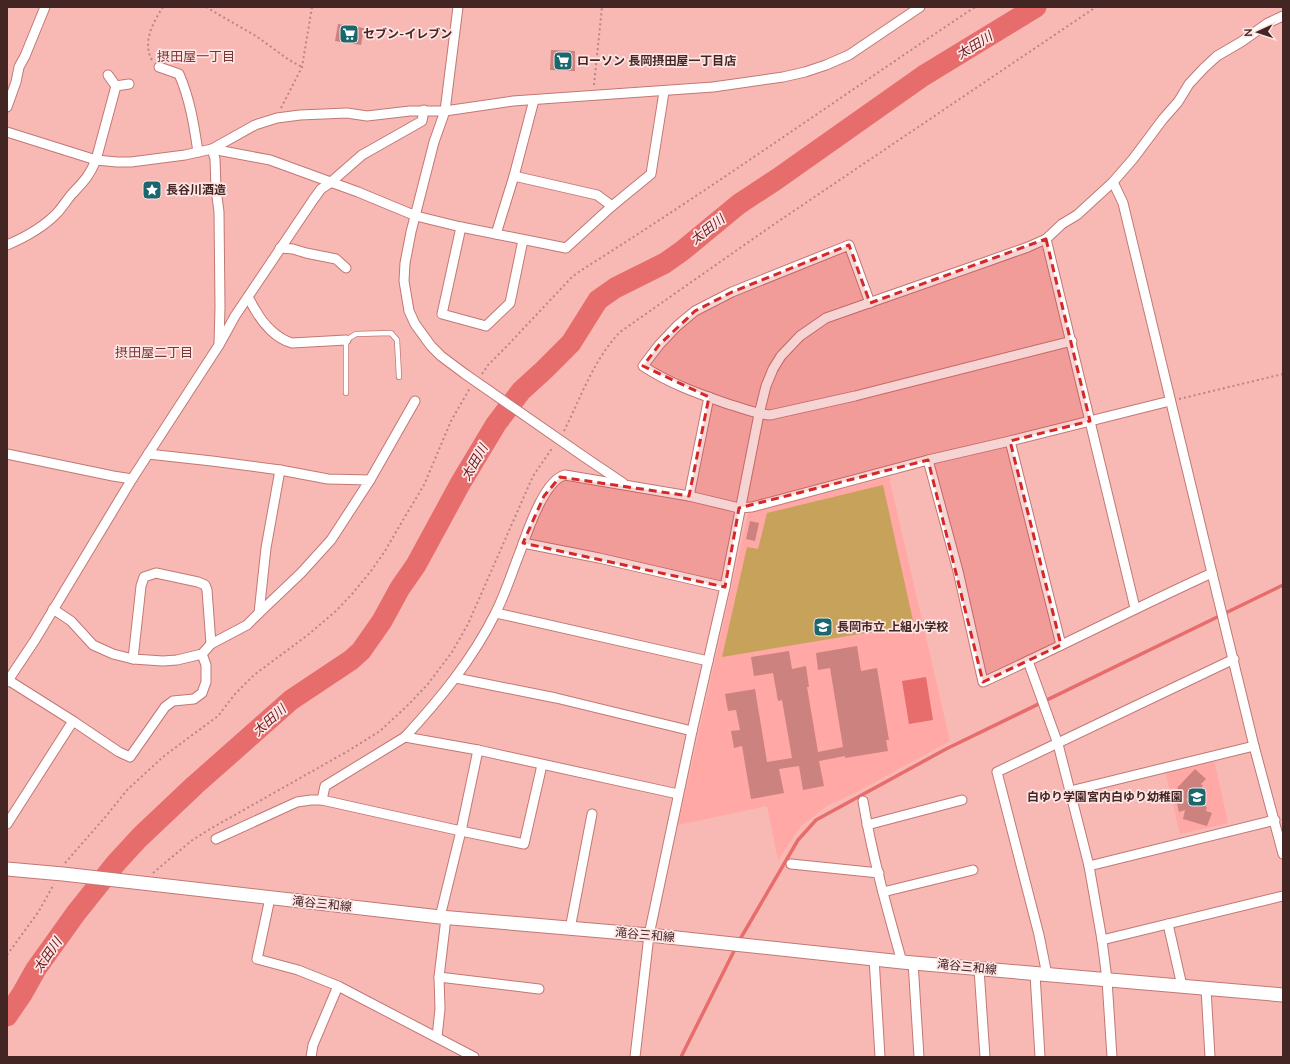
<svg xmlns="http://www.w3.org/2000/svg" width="1290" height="1064" viewBox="0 0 1290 1064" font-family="'Nunito Sans','Noto Sans JP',sans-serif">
<rect width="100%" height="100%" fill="#f8b9b5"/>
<g fill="#ffa8a5">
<polygon points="889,477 950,741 857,792 827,806 801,826 778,860 767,806 678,825 748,513"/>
<polygon points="1214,760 1228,823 1180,834 1165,771"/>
</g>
<polygon fill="#c7a25b" points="883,485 914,625 722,657 747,547 758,549 767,513"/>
<polygon fill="#e76d6c" points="926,677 933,720 909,724 902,681"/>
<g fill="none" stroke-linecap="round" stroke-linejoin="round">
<g stroke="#e76d6c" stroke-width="3.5">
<polyline points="739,941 798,840 816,820 946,749 1283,585"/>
<polyline points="681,1057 736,947"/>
</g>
<polyline stroke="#e76d6c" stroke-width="21" points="7,1016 22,994 36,969 76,913 116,863 140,837 195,785 291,700 351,660 361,651 382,621 400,588 416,565 460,484 496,424 521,391 544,370 571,343 598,300 615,288 665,263 682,251 739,204 777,179 923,76 1036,7"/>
</g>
<g fill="#cc827f">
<polygon points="338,24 364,28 361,45 335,41"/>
<polygon points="551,50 575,51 575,71 550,70"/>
<polygon points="750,521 759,523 755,541 746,539"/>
<polygon points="857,646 861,671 877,668 889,740 886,740 888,751 845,758 845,756 819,761 824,786 803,790 799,766 779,769 784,793 751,799 742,746 734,748 731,731 740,730 736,710 728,711 725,694 755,689 767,762 792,758 782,700 778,701 773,673 754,676 751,657 789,651 792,669 806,666 809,687 807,687 818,752 843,747 830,668 818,670 816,653"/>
<polygon points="1195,769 1206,779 1201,784 1203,786 1186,800 1207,807 1206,811 1212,813 1207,826 1183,819 1185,810 1179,812 1175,796 1183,795 1177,788"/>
</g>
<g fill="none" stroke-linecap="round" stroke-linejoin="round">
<defs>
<polyline id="service" points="346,393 346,340 356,334 391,333 397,340 399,377"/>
<g id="minor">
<polyline points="458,7 445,111 434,142 411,232 405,263 404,281 409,311 415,324 431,346 441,356 465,374"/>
<path d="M 159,67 L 179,74 C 190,99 194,125 198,152"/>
<polyline points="108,75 116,86 129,84"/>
<polyline points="7,107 16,82 19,67 25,56 45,7"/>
<polyline points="7,132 96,160 117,162 131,162 185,155 212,149 255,125 277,118 300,115 347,113 367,116 410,111 445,111 513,101 713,87 783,77 805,72 826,65 849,55 920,7"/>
<polyline points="212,149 270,160 358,192 416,216 461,227 566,248 612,206 651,174 664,92"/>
<polyline points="212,149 215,159 216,189 219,212 220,307 219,343"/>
<polyline points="514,176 597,195 612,206"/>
<polyline points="1113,182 1123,203 1212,573 1254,746 1283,854"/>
<polyline points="461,227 442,314 486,326 510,303 523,240"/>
<polyline points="496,234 514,176 534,100"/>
<polyline points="1046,239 1135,608"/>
<path d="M 7,245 C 26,237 44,227 58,212 C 63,206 67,200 71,195 C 83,182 89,177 96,160 L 116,86"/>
<polyline points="280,248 293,249 306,253 336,259 346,268"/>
<path d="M 248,297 C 251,302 253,307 256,311 C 263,324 277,339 292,343 L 346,340"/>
<path d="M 870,303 L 849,245 L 732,292 L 695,311 L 677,326 L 659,345 L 643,366 C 668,383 699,394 728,404 C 742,408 756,414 770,415 L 855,396 L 1072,341"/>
<polyline points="1010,441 1061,645"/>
<polyline points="7,454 113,476 132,479"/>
<polyline points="583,456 623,483"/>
<path d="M 928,460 L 958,571 L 983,682 C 1060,647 1135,608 1212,573"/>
<polyline points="370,480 415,401"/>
<polyline points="689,496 709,397"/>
<polyline points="523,543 599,558 725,587"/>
<polyline points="53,609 71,621 93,645 113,654 133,659 141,586 144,577 156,573 198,582 205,585 207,590 211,644"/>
<polyline points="259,613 301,573 331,540 370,480 328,479 280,470"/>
<polyline points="496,613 708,661"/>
<polyline points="133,659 163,661 177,660 202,654 211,644 247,625 259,613 266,548 280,470 212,461 148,454"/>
<polyline points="1028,661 1058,744 1089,866 1102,940 1107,980 1112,1057"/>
<polyline points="456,678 556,698 692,731"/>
<polyline points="7,682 35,640 132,479 219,345 235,316 313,200 321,189 330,183 362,155 422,121 424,110"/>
<polyline points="73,721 119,752 130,757 165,707 173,701 194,699 202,693 206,682 206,665 202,654"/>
<polyline points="405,737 325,786 322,800 461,831 524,844 542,765"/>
<polyline points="1070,791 1254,746"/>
<path d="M 678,794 L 478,750 L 405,737 C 440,699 472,660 495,614 C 505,595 512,572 520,552 C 527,533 544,480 565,475 L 689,496 L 739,508 L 752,507 L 928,460 L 1010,441 L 1170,401"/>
<path d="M 863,801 C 872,855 887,909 902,962"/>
<polyline points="7,824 73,721 8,680"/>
<polyline points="867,825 962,800"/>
<polyline points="216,839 297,802 311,800 322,800"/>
<polyline points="791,864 879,873"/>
<polyline points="1089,866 1275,820"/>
<polyline points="883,892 973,870"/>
<polyline points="270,898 257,959 298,970 338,986 474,1057"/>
<polyline points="440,917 461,831 478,750"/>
<polyline points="1168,924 1182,986"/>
<polyline points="570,929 592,814"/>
<polyline points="1102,940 1283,896"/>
<polyline points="874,958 880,1057"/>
<polyline points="913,962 919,1057"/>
<polyline points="979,969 985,1057"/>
<polyline points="1035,974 1040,1057"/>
<polyline points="1047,975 1039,935 997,772 1234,659"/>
<polyline points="439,977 539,989"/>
<polyline points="1206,989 1210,1057"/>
<polyline points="437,1037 440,1009 439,977 446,918"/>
<polyline points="311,1057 313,1045 338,986"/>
<polyline points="635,1057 649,935 692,731 725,587 759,414 766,386 773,369 781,356 800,336 826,318 980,264 1028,247 1046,239 1062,224 1077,215 1113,182 1133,159 1163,119 1178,102 1189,84 1204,68 1217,56 1241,42 1268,23 1283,16"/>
</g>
<polyline id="secondary" points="7,869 63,874 440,917 649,935 902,962 1283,995"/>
</defs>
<use href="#service" stroke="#c17875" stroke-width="6"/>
<use href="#minor" stroke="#c17875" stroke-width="11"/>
<use href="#secondary" stroke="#c17875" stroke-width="15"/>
<g stroke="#b88582" stroke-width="2" stroke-dasharray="2 3" stroke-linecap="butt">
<polyline points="206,7 256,36 289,60 302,67"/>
<path d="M 152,60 C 142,43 153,22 163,7"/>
<polyline points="594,85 602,7"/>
<polyline points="281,108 302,67 312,7"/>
<path d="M 482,374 L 488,365 L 507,346 L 572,277 L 580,271 C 714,187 843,95 975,7"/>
<polyline points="1179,399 1283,374"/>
<path d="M 564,431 C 581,397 594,359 620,332 L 770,227 L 1096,7"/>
<polyline points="65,863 107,815 127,790 164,756 218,716 235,694 254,675 309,634 337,610 352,594 371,571 385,551 403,520 424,485 451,421 470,388"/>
<polyline points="153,873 191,841 210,829 348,751 380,731 408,705 428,684 452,652 468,624 533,476 553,447"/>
<polyline points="7,955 39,911 54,884"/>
</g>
<use href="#service" stroke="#fff" stroke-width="4.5"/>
<use href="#minor" stroke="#fff" stroke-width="9"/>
<use href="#secondary" stroke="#fff" stroke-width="13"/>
<defs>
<polyline id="minor-bridge" points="465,374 583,456"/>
</defs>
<use href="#minor-bridge" stroke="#c17875" stroke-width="11" stroke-linecap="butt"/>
<use href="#minor-bridge" stroke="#fff" stroke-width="9"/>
</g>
<path fill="#d62828" fill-opacity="0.2" stroke="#d62828" stroke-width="3" stroke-dasharray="8 5" stroke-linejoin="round" d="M 1046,239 L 1090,421 L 1010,441 L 1061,645 L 983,682 L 928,460 L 739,508 L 725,587 L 523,543 L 544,496 L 560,477 L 689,496 L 709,397 L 643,366 L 659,345 L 695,311 L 732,292 L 849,245 L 870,303 Z"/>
<defs>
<symbol id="supermarket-square" viewBox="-11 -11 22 22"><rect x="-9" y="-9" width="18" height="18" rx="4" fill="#1a676d" stroke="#fee5e3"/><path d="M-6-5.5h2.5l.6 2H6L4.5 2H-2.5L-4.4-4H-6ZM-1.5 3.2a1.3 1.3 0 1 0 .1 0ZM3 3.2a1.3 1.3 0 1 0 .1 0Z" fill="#fff"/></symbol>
<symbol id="sight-square" viewBox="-11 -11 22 22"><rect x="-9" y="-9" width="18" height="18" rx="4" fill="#1a676d" stroke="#fee5e3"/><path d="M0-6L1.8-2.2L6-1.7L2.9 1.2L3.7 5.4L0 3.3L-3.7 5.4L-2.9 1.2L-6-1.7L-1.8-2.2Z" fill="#fff"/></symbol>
<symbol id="school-square" viewBox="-11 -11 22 22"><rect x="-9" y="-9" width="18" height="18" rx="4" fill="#1a676d" stroke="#fee5e3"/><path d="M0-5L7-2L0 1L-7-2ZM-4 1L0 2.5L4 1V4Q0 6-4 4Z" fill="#fff"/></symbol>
</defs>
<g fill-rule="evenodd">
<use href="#supermarket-square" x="338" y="23" width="22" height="22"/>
<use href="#supermarket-square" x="552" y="50" width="22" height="22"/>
<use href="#sight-square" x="141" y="179" width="22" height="22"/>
<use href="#school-square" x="812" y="616" width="22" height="22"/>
<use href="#school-square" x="1186" y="786" width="22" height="22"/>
</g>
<g text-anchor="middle" stroke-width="3.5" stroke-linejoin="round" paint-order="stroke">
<g font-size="12" font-weight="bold" fill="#432524" stroke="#fee5e3" text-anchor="start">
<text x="363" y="38">セブン-イレブン</text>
<text x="577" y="65">ローソン 長岡摂田屋一丁目店</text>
<text x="166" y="194">長谷川酒造</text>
<text x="837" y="631">長岡市立 上組小学校</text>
<text x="1183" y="801" text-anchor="end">白ゆり学園宮内白ゆり幼稚園</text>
</g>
<g font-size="12" fill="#432524" stroke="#fee5e3">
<text transform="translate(322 904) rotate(6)" y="4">滝谷三和線</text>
<text transform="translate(645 935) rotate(5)" y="4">滝谷三和線</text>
<text transform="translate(967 967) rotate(6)" y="4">滝谷三和線</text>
</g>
<g font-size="13" font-style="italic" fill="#671a1e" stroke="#fee5e3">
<text transform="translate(974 45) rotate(-32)" y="5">太田川</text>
<text transform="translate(707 229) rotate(-38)" y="5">太田川</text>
<text transform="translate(474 462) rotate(-60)" y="5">太田川</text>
<text transform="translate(269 720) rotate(-42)" y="5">太田川</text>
<text transform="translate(47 955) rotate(-55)" y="5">太田川</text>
</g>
<g font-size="13" fill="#793736" stroke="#fee5e3">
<text x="196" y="61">摂田屋一丁目</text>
<text x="154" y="357">摂田屋二丁目</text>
</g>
</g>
<rect width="1290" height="1064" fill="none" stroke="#432524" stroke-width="16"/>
<g transform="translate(1258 32) rotate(267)" stroke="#fee5e3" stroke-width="3" paint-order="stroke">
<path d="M0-3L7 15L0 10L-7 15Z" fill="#432524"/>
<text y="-6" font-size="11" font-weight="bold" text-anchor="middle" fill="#432524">N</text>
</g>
</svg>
